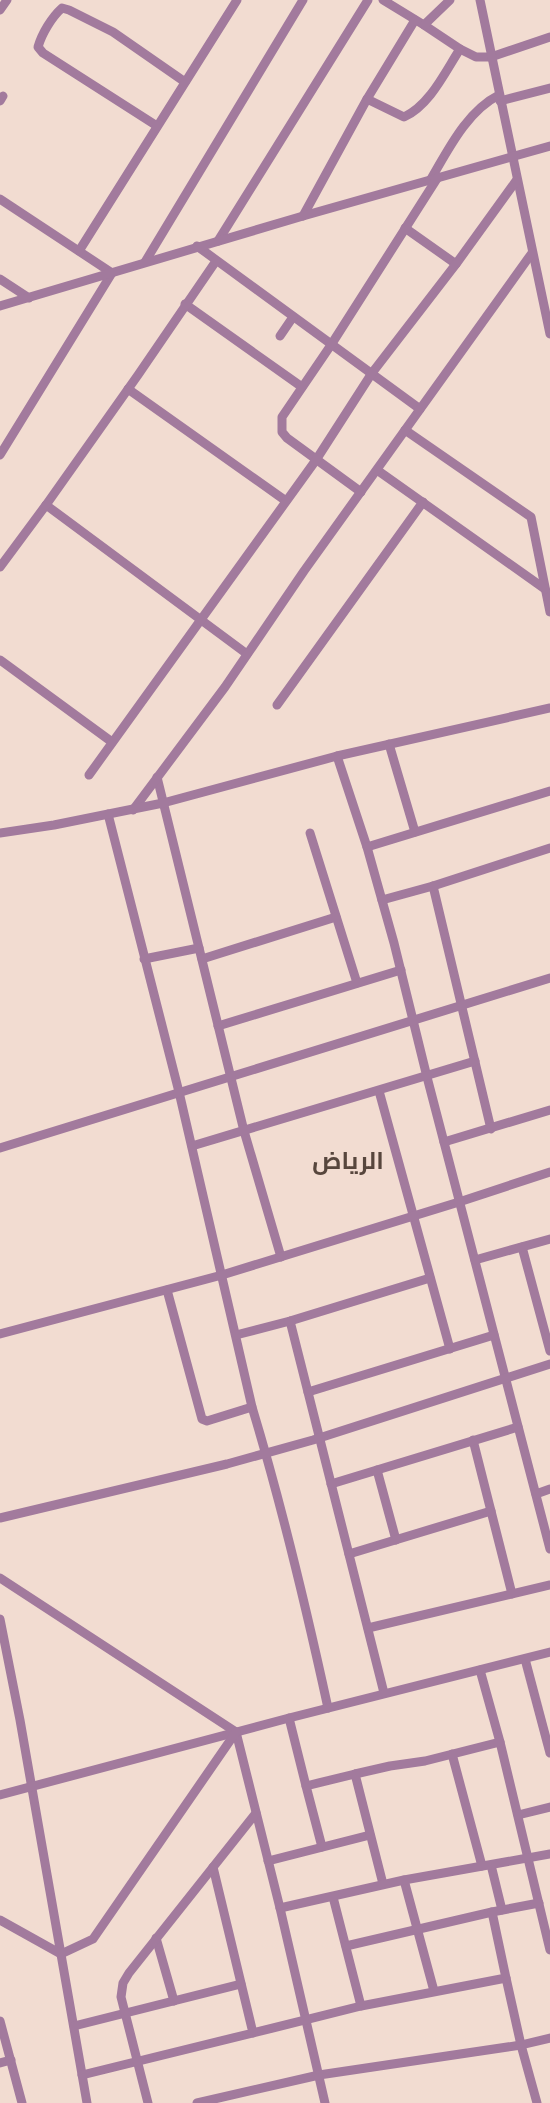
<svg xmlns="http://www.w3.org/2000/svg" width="550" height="2103" viewBox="0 0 550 2103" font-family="'Alegreya Sans',Cairo,sans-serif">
<rect width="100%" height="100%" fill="#f2dcd1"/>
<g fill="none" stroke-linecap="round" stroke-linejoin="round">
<g stroke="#a27a9d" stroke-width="9">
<polyline points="383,0 424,25 460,49 476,57 491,57 550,37"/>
<polyline points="480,0 550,334"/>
<polyline points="0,10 7,0"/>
<polyline points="424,25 450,0"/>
<path d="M 367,99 L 404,117 C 430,105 445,72 460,49"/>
<polyline points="0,101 3,96"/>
<polyline points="500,101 550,88"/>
<path d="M 157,126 L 43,53 L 38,47 C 42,33 52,17 62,8 L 69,10 L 113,32 L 185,82"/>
<path d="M 431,179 C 448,150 467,111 499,95"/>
<polyline points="0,199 112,273 0,455"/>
<polyline points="303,216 367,99 415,20"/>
<polyline points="405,228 456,264"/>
<polyline points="218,241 368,0"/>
<polyline points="197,246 420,409"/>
<polyline points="79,251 237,0"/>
<polyline points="145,262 303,0"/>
<polyline points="0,279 29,298"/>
<polyline points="185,304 302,387"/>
<polyline points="0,306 303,216 550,146"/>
<polyline points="280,336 293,317"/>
<polyline points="128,389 286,501"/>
<polyline points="405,430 531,517 550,612"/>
<polyline points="377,470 545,589"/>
<polyline points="361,492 287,438 282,432 282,417 331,345 438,177"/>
<polyline points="46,505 247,654"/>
<polyline points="0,567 46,505 138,375 216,261"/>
<polyline points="0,660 112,742"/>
<polyline points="277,705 423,502"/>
<polyline points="389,744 415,832"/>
<polyline points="337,756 367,847 394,943 427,1077 550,1549"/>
<polyline points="89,775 316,460 372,373 456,264 516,181"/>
<polyline points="157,777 244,1131 281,1257"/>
<polyline points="133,810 225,687 304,571 532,253"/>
<path d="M 108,814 L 179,1092 L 252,1407 C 282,1506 306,1607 328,1708"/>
<polyline points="0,833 54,825 163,803 337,756 550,708"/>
<polyline points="310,833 357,983"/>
<polyline points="367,847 550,791"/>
<polyline points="433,886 491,1129"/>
<polyline points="382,900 433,886 550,848"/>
<polyline points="144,959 199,948"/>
<polyline points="202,959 336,917"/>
<polyline points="218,1026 401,970"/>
<polyline points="379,1091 450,1349"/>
<polyline points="444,1142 550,1110"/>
<polyline points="192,1146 475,1061"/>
<polyline points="0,1148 550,978"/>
<polyline points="522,1247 550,1351"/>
<polyline points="475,1260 550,1239"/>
<polyline points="167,1290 202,1419 207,1421 252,1407"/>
<polyline points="290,1321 384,1693"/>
<polyline points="0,1334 222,1275 459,1202 550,1172"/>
<polyline points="236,1335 290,1321 430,1278"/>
<polyline points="308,1392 494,1335"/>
<polyline points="473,1440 512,1594"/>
<polyline points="377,1470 396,1540"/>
<polyline points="331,1484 518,1427"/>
<polyline points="536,1494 550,1489"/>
<polyline points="0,1518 227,1464 313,1440 550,1364"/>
<polyline points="349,1554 491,1511"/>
<polyline points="0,1578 236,1732 280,1908 325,2103"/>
<polyline points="0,1619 20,1720 87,2103"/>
<polyline points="368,1628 550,1585"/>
<polyline points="525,1659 550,1753"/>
<polyline points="480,1670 500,1742 550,1950"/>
<polyline points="289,1718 306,1786"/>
<polyline points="452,1754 482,1866"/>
<polyline points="0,1795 289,1718 550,1652"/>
<polyline points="518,1815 550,1807"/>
<polyline points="322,1847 306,1786 355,1774"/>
<polyline points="268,1861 370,1835"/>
<polyline points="491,1865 502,1910"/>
<polyline points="404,1880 434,1991"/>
<polyline points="383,1884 355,1774 390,1766 425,1761 500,1742"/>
<polyline points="333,1897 361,2006"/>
<polyline points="280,1908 404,1880 550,1854"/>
<polyline points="0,1920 61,1954 93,1939 236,1732"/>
<polyline points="156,1938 174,2001"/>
<polyline points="346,1946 492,1912"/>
<polyline points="506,1978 521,2045 537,2103"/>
<polyline points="0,2021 22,2103"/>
<polyline points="74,2026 241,1984"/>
<polyline points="253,2033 361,2006 506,1978 492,1912 539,1903"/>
<polyline points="0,2063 11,2060"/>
<polyline points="82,2075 253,2033 213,1867"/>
<polyline points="148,2103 121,1997 123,1983 129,1973 256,1813"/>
<polyline points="197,2103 319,2075 521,2045 550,2038"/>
</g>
</g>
<g text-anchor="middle" stroke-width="4.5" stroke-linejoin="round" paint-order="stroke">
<g font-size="24" font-weight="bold" fill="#57463d" stroke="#f2dcd1">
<text x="348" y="1169">الرياض</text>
</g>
</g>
</svg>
